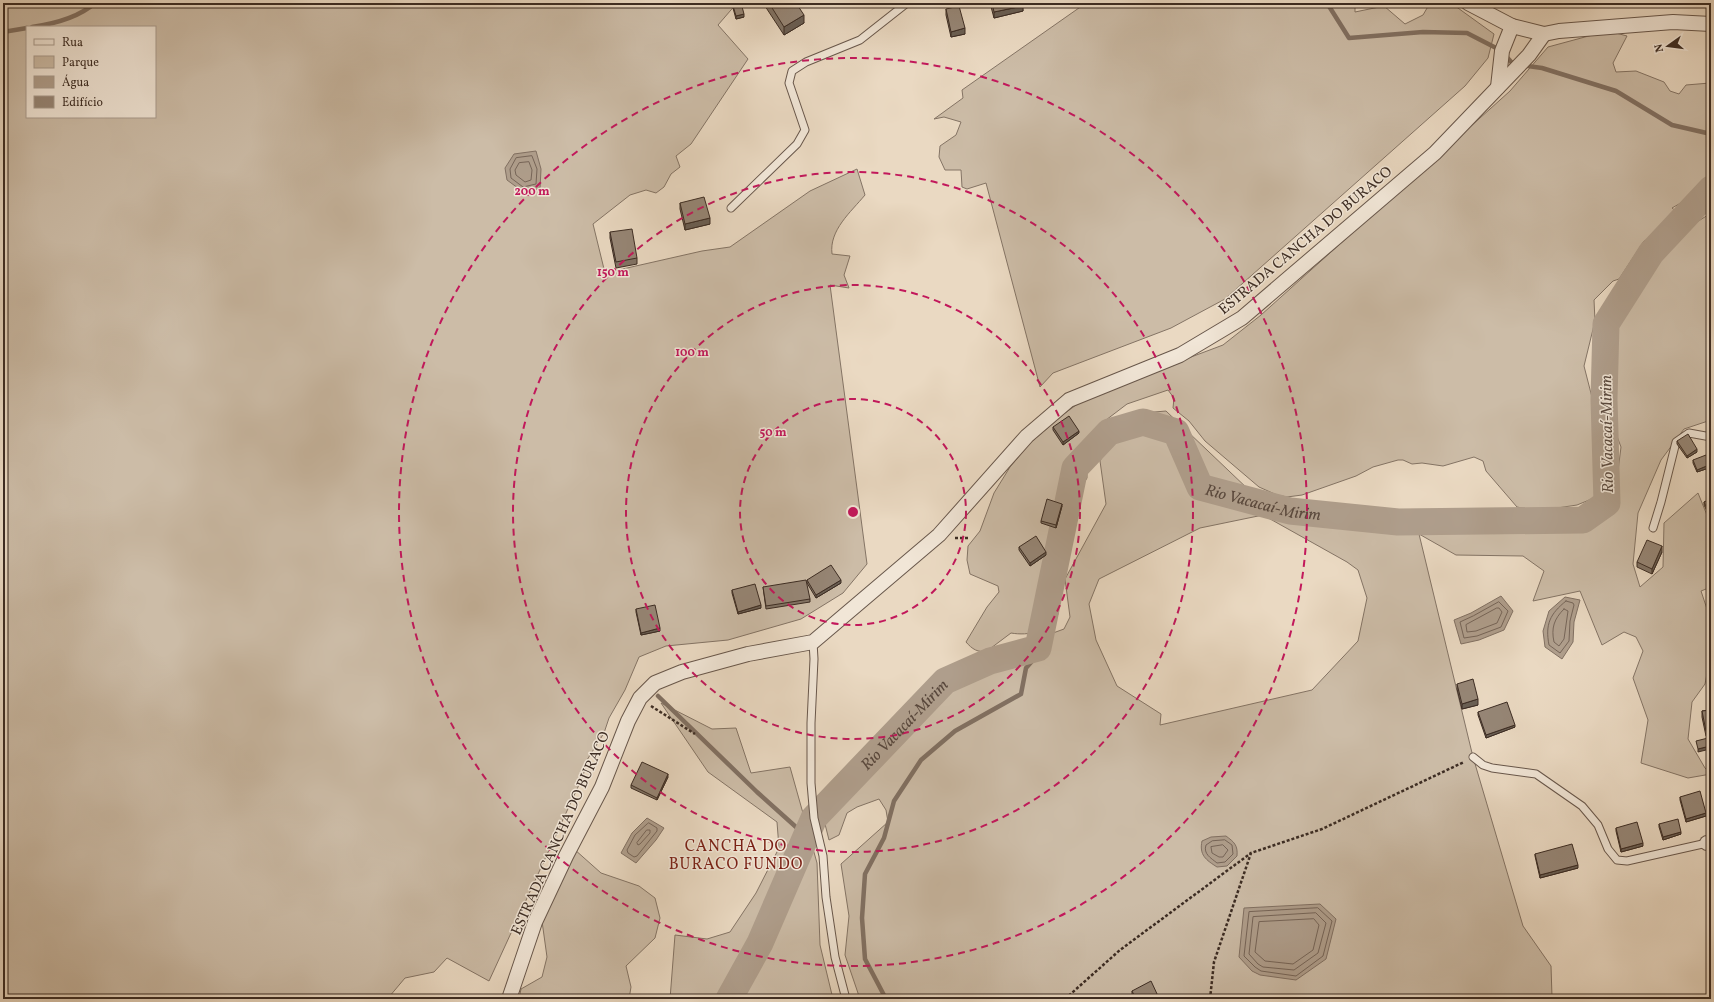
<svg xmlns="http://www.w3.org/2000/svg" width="1714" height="1002" viewBox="0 0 1714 1002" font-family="Vollkorn,serif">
<rect width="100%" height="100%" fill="#ead9c2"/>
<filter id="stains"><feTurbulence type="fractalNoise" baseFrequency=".005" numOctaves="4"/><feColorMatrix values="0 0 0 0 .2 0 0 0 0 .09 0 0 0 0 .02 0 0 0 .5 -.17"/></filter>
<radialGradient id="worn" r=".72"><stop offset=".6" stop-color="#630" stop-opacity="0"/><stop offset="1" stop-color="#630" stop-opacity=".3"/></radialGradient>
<g fill="#ccbca7" stroke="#847465" fill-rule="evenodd">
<path d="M 3,3 L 737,3 L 718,25 L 748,59 L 691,144 L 676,156 L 680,167 L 671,174 L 664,187 L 656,193 L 646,190 L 630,195 L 593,224 L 605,273 L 702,251 L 730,247 L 810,191 L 857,169 L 865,195 C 851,212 829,230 832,254 L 850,256 L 844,275 L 849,288 L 830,285 L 867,564 L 843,593 L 801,619 L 728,640 L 666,646 L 639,657 L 625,690 L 609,718 L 604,733 L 587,760 L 583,776 L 489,981 L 447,958 L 434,972 L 405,978 L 389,997 L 390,999 L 3,999 ZM 27,27 L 155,27 L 155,117 L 27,117 Z"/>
<polygon points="1086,3 1355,3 1355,12 1384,6 1405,24 1423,15 1430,3 1451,3 1494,34 1488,58 1465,86 1225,299 1171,328 1053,373 1040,387 986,183 967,189 962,187 961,170 945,170 939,157 940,146 956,135 961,122 944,117 934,119 963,98 962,90"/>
<path d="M 1616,33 L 1627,36 L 1613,63 L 1616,72 L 1636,71 L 1664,82 L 1670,91 L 1679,94 L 1686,85 L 1710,83 L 1711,80 L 1711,141 L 1709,148 L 1711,159 L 1711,172 L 1700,192 L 1672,208 L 1681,215 L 1672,229 L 1644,241 L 1619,279 L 1613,281 L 1594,300 L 1595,321 L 1584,366 L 1595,409 L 1600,435 L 1602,472 L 1594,498 L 1577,505 L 1537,511 L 1517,507 L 1486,471 L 1483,461 L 1474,457 L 1443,466 L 1422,463 L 1412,464 L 1403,460 L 1398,460 L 1373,467 L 1356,476 L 1302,495 L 1287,497 L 1277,495 L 1259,487 L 1205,441 L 1189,421 L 1173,408 L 1174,398 L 1168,390 L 1127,404 L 1106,420 L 1087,462 L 1087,478 L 1073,501 L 1073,528 L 1058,582 L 1058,614 C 1051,632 1028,636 1011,633 L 987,651 C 978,653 972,649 966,642 L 987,607 L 999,592 L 998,586 L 970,574 L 967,560 L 968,546 L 980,531 L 994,493 L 1010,467 L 1030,443 L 1065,413 L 1090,395 L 1223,345 L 1261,315 L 1510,91 L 1548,47 L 1596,34 Z"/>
<path d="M 1711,213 L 1711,420 L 1684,429 L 1661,460 L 1638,513 L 1633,564 L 1640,587 L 1663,567 L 1664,523 L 1698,493 L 1711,525 L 1711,587 L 1701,591 L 1707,609 L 1711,613 L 1711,653 L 1705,684 L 1692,702 L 1688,739 L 1705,768 L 1711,774 L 1688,778 L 1641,763 L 1648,720 L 1633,678 L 1643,651 L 1636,637 L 1624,632 L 1602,645 L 1580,591 L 1533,601 L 1544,571 L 1523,556 L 1456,555 L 1419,534 L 1473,757 L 1523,926 L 1551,966 L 1552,997 L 1555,999 L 860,999 L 845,955 L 849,916 L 841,864 L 888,822 L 886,810 L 879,799 L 857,807 L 847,813 L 839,835 L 829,840 L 823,816 L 901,725 L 979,660 L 1064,629 L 1070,617 L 1065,579 L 1106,504 L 1100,461 L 1112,437 L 1143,413 L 1166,411 L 1250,491 L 1295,506 L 1338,506 L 1378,520 L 1404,510 L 1495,518 L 1602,514 L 1614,503 L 1621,447 L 1606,407 L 1609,311 L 1652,243 L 1664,243 ZM 1263,515 L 1347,562 L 1358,570 L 1367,598 L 1358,641 L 1312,690 L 1160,725 L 1161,714 L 1117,686 L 1096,640 L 1089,604 L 1099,579 L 1200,528 Z"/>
<polygon points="661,703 712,729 736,728 751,773 790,767 817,863 820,945 833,999 670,999 675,935 707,939 730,932 756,893 779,848 777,822 708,772"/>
<polygon points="574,849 601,873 639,886 655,898 660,918 655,938 626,966 631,987 629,999 519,999 521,989 542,977 547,957 541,914"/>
</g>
<g fill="#af9e8c" stroke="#817062">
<polygon points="536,151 541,169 540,189 522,191 507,180 505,168 514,154"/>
<polygon points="1501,596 1513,611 1504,630 1479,640 1461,644 1454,620 1471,613"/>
<polygon points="1565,597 1580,600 1574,622 1573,642 1562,659 1545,647 1543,631 1549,611"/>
<polygon points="647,818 664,828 656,840 636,863 621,853 632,833"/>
<path d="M 1226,836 C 1234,842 1238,845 1237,856 L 1227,866 L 1217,867 C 1206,860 1199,855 1202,841 L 1211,837 Z"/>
<polygon points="1320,904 1336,919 1326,959 1296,980 1260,975 1252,971 1239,957 1244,908"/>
</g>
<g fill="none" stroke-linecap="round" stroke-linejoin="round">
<g stroke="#766558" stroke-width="1">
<polygon points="532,156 537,169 536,184 523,187 511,178 510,169 516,158"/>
<polygon points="529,162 532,170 531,180 525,182 516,175 515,170 519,163"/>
<path d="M 1566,601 L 1573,603 L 1574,605 L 1570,621 L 1569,641 L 1560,653 L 1549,645 C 1545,624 1550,614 1566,601 Z"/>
<polygon points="1499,602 1508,611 1501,627 1477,636 1464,638 1460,622 1473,616"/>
<polygon points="1497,608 1499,608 1502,612 1497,623 1476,631 1467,632 1466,625"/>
<path d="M 1564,609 L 1568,611 L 1564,639 L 1559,646 L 1554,642 C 1551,628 1554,619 1564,609 Z"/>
<polygon points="649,823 657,828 657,831 637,856 634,857 628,853 627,850 635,835 647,824"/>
<polygon points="647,830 650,830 650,833 640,844 638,845 637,843"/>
<path d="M 1225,840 L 1232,845 L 1233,854 L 1225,862 L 1217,863 C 1211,858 1203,854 1206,845 L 1212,841 Z"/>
<polygon points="1223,845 1228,850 1223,857 1219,857 1212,853 1211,847"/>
<polygon points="1318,908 1332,921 1323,956 1296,976 1261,971 1255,967 1244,956 1249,912"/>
<polygon points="1316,913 1326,923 1318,953 1294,970 1263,967 1258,964 1249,954 1253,917"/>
<polygon points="1314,919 1319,925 1313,950 1293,964 1265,961 1255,952 1259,922"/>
</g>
<g stroke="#817062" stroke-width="4.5">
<polyline points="1327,3 1349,38 1423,32 1467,33 1500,50"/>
<path d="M 32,27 C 53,24 78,18 95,3"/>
<polyline points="3,32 27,28"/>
<polyline points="1505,55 1513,64 1542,68 1616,91 1672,125 1711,134"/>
<polyline points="658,696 757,792 806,836"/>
<polyline points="886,999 865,959 862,918 865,874 884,838 894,801 921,760 955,731 1021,694 1026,668 1033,660 1038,648"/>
</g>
<path stroke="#af9e8c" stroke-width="27" id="s1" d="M 729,999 L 760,943 L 814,818 L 945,681 L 990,661 L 1038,648 L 1075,468 L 1109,432 L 1143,422 L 1176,432 L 1200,487 L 1290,511 L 1398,522 L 1583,520 L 1607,503 L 1604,399 L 1606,324 L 1651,253 L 1711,189"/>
<defs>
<g id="service">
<polyline points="731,208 797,144 805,130 789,83 792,71 806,62 860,40 907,3"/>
<polyline points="1653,528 1661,502 1676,442 1689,433 1711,437"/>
<polyline points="813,642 814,659 811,723 811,783 814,818 823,856 826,897 835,957 846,999"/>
<polyline points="1473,757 1483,765 1492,768 1536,774 1582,806 1598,825 1608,849 1617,860 1627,861 1707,843"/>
</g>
<g id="minor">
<polyline points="1468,3 1512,26 1544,34 1559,31 1673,22 1711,24"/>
<polyline points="1498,87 1502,51 1512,26"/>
<polyline points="1707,843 1711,843"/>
<polyline points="509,999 535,922 566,856 602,787 628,721 640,698 655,683 682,672 748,654 813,642 939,535 1027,436 1069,400 1180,355 1242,318 1435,153 1529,55 1544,34"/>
</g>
</defs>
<use href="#service" stroke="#68574b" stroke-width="9"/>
<use href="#minor" stroke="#68574b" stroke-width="16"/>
<g stroke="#3c2c23" stroke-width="2.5" stroke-dasharray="3 2" stroke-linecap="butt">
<polyline points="955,538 970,538"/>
<polyline points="651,706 695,734"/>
<polyline points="1065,999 1120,950 1251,853"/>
<polyline points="1210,999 1214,962 1251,853 1322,829 1464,762"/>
</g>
<use href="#service" stroke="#f1e6d7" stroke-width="7"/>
<use href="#minor" stroke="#f1e6d7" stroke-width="14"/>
</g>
<g fill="#817365" stroke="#3c2c23">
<polygon points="763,3 796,3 804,23 784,35"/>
<polygon points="990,3 1022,3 1023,11 994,18"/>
<polygon points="733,6 744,17 736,19 733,8"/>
<polygon points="946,9 965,34 951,37 946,15"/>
<polygon points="680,203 710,224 685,230 680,209"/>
<polygon points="610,232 637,258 637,264 616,268 610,238"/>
<polygon points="1053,427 1079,433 1063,445 1053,430"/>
<polygon points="1677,441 1697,452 1687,458 1677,444"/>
<polygon points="1693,460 1709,468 1697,472 1693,463"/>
<polygon points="1711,499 1711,519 1704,505 1704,502"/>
<polygon points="1062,506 1056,528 1041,523 1041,521"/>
<polygon points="1019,547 1046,555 1030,566 1019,550"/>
<polygon points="1662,552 1652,574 1637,567 1637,562"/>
<polygon points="807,580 841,583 816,598 807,583"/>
<polygon points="763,587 810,599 810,602 766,609"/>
<polygon points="732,590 761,608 738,614 732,593"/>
<polygon points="636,609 660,631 641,635 636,612"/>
<polygon points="1457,684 1478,705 1462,709 1457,689"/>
<polygon points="1711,710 1711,735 1706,736 1702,717 1702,711"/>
<polygon points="1478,712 1515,727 1486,738 1478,715"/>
<polygon points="668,777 657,800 631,788 631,785"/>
<polygon points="1680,797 1706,816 1686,822 1680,800"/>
<polygon points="1659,824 1681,834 1663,840 1659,827"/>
<polygon points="1616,828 1643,846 1621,852 1616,831"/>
<polygon points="1535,854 1578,868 1540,878 1535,856"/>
<polygon points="1132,991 1158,999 1133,999 1132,996"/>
</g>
<g fill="#695e53" stroke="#3c2c23">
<polygon points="1023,6 1023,11 994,18 994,12"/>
<polygon points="744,14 744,17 736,19 736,16"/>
<polygon points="804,15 804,23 784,35 784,27"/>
<polygon points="965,28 965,34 951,37 951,32"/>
<polygon points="710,218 710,224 685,230 685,224"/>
<polygon points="1079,431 1079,433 1063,445 1063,442"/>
<polygon points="1697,449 1697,452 1687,458 1687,456"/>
<polygon points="1709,465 1709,468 1697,472 1697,470"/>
<polygon points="1062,504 1062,506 1056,528 1056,525"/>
<polygon points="1662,546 1662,552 1652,574 1652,569"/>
<polygon points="1046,552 1046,555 1030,566 1030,563"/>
<polygon points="841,580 841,583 816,598 816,595"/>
<polygon points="761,605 761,608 738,614 738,612"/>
<polygon points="660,628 660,631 641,635 641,633"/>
<polygon points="1478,699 1478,705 1462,709 1462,704"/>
<polygon points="1515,725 1515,727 1486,738 1486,735"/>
<polygon points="1710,746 1710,749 1698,752 1698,749"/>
<polygon points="668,774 668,777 657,800 657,798"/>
<polygon points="1706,813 1706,816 1686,822 1686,819"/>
<polygon points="1681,832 1681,834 1663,840 1663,837"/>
<polygon points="1643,843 1643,846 1621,852 1621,849"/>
<polygon points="1578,865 1578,868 1540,878 1540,875"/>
<polygon points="1158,996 1158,999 1152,999"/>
</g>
<g fill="#968676" stroke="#3c2c23">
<polygon points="741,3 744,14 736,16 733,6"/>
<polygon points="769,3 796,3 804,15 784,27"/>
<polygon points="992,3 1022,3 1023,6 994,12"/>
<polygon points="959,6 965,28 951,32 946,9"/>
<polygon points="704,197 710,218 685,224 680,203"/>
<polygon points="632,229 637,258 616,262 610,232"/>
<polygon points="1069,416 1079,431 1063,442 1053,427"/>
<polygon points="1688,434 1697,449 1687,456 1677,441"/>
<polygon points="1706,455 1709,465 1697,470 1693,460"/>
<polygon points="1047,499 1062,504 1056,525 1041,521"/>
<polygon points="1711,499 1711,517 1704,502"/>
<polygon points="1036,536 1046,552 1030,563 1019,547"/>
<polygon points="1647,540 1662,546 1652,569 1637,562"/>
<polygon points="831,565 841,580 816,595 807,580"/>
<polygon points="806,580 810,599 766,606 763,587"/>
<polygon points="755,584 761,605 738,612 732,590"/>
<polygon points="655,605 660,628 641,633 636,609"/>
<polygon points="1473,679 1478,699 1462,704 1457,684"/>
<polygon points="1507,702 1515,725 1486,735 1478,712"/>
<polygon points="1711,710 1711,730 1706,731 1702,711"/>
<polygon points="1708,738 1710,746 1698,749 1696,741"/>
<polygon points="642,762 668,774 657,798 631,785"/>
<polygon points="1700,791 1706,813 1686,819 1680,797"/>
<polygon points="1708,815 1711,815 1711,829"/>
<polygon points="1678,819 1681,832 1663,837 1659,824"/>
<polygon points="1637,822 1643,843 1621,849 1616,828"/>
<polygon points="1572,844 1578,865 1540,875 1535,854"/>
<polygon points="1151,981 1158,996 1152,999 1136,999 1132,991"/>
</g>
<g fill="none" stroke="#c2185b" stroke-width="2" stroke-dasharray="7 5">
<circle cx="853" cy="512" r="113"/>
<circle cx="853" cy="512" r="227"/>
<circle cx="853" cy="512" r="340"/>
<circle cx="853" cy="512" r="454"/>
</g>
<g text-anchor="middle" stroke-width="3" stroke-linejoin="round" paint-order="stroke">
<g font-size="15" fill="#3c2c23" stroke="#f1e6d7">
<text transform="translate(1305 240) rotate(-40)" y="5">ESTRADA CANCHA DO BURACO</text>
<text transform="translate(560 833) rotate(-66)" y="5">ESTRADA CANCHA DO BURACO</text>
</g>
<g font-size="16" font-style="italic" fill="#59483d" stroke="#f1e6d7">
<text transform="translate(1606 434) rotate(-91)" y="6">Rio Vacacaí-Mirim</text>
<text dy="6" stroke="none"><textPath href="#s1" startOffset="917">Rio Vacacaí-Mirim</textPath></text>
<text dy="6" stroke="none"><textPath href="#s1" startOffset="330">Rio Vacacaí-Mirim</textPath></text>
</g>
<g font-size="16" letter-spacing="1" fill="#7a1f14" stroke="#f1e6d7">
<text x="736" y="851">CANCHA DO<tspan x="736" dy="18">BURACO FUNDO</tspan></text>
</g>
</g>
<circle cx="853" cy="512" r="6" fill="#c2185b" stroke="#f1e6d7" stroke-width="2"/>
<g font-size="12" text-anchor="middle" font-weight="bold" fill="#c2185b" stroke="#f1e6d7" stroke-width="3" stroke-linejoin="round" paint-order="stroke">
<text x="532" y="195">200 m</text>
<text x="613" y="276">150 m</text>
<text x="692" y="356">100 m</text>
<text x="773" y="436">50 m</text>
</g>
<rect width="1714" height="1002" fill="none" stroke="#ead9c2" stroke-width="16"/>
<rect x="4" y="4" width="1706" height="994" fill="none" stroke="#3c2c23" stroke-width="2"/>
<rect x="8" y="8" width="1698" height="986" fill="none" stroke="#3c2c23"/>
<rect x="26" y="26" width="130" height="92" fill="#f1e6d7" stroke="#a99c8f"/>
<rect x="34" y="39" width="20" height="6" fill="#f1e6d7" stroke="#a99c8f"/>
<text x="62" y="46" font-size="12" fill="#3c2c23">Rua</text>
<rect x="34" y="56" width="20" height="12" fill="#ccbca7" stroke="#a99c8f"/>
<text x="62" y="66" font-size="12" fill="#3c2c23">Parque</text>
<rect x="34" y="76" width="20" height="12" fill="#af9e8c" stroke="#a99c8f"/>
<text x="62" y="86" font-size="12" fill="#3c2c23">Água</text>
<rect x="34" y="96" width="20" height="12" fill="#968676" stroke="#a99c8f"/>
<text x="62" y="106" font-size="12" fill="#3c2c23">Edifício</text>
<g transform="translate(1668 46) rotate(256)" stroke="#f1e6d7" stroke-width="3" paint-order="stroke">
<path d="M0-3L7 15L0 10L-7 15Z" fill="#3c2c23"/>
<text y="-6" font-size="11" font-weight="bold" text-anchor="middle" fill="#3c2c23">N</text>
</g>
<rect width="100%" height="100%" filter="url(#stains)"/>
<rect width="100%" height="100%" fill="url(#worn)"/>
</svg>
